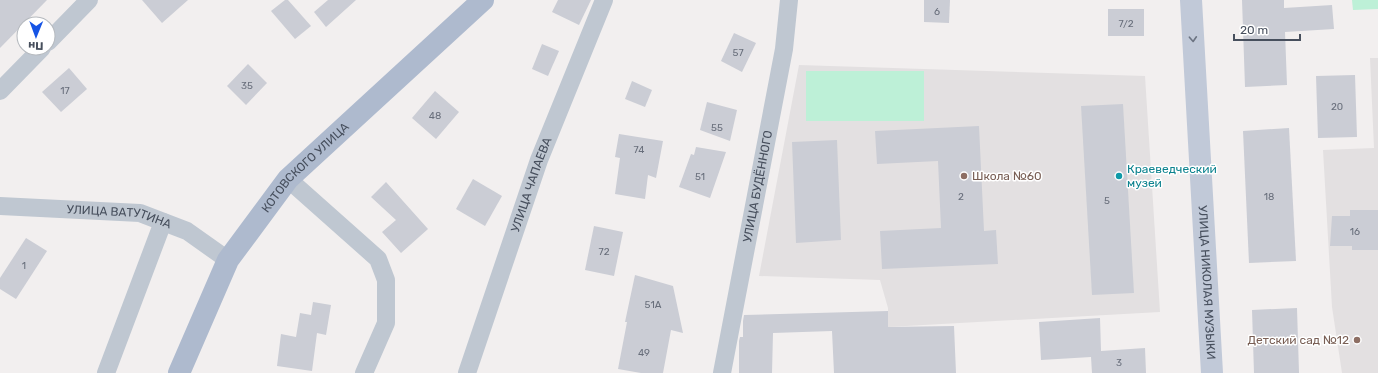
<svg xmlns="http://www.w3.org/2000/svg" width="1378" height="373" viewBox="0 0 1378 373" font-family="Rubik,sans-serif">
<rect width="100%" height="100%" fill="#f2efef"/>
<g fill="#e3e0e1">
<polygon points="1370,58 1378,58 1378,373 1342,373 1332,307 1323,150 1374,148"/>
<polygon points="799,65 1145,76 1160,312 888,327 888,308 880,280 759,276"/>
</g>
<g fill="#bdf0d7">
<polygon points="1352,0 1378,0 1378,9 1353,10"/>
<rect x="806" y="71" width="118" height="50"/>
</g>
<g fill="#cbcdd5">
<polygon points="0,0 47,0 0,48"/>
<polygon points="142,0 188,0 162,23"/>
<polygon points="285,0 288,0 311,26 295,39 271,11"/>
<polygon points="328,0 356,0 326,27 314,12"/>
<polygon points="558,0 591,0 579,25 552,12"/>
<polygon points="924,0 950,0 949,23 924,22"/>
<polygon points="1242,0 1284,0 1284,8 1332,5 1334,29 1285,32 1287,85 1245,87"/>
<rect x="1108" y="9" width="36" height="27"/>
<polygon points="734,33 756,43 742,72 721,61"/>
<polygon points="542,44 559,51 548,76 532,69"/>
<polygon points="248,64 267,83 246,105 227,86"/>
<polygon points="69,68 87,89 61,112 42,92"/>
<polygon points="1355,75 1357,137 1318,138 1316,76"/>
<polygon points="632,81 652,90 645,107 625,99"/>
<polygon points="435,91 459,112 436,139 412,118"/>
<polygon points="707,102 737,110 730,141 700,130"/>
<polygon points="1123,104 1134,293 1092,295 1081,106"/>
<polygon points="979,126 984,231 996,230 998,264 882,269 880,231 941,228 938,161 877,164 875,131"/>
<polygon points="1289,128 1296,261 1249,263 1243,131"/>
<polygon points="619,134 663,141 656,178 648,175 645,199 615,194 620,158 615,157"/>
<polygon points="837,140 841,240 796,243 792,142"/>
<polygon points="696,147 726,152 710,198 679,187 691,154 694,155"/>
<polygon points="473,179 502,196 485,226 456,209"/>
<polygon points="386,182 428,229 401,253 382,232 396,220 371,197"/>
<polygon points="1350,210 1378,210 1378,250 1352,250 1352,246 1330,246 1332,216 1350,216"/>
<polygon points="594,226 623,232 614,276 585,270"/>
<polygon points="26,238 47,251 16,299 0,289 0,278"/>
<polygon points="635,275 673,286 683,333 671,330 663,373 641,373 618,369 627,322 625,322"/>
<polygon points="313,302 331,305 326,335 317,333 312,371 277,366 281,334 296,337 300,313 311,315"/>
<polygon points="1297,308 1299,373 1254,373 1252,310"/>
<polygon points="888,311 888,327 954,326 956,373 834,373 832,331 773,333 772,373 739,373 739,341 740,337 743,337 743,321 744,315"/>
<polygon points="1100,318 1101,351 1145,348 1146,373 1092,373 1091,357 1041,360 1039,322"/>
</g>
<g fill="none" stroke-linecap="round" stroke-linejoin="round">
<g stroke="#bfc7d1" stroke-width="18">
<polyline points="48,42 89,0"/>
<polyline points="0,91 42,48"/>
<polyline points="288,179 378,259 386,280 386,323 364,373"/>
<path id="s1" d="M 0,206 L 140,213 L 187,231 L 228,260"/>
<polyline points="106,373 163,222"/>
<path id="s2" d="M 467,373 L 539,160 L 604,0"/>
<path id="s3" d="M 722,373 L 784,49 L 789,0"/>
</g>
<path stroke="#c1c9d8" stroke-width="22" id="s4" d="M 1191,0 L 1212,373"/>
<path stroke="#aebace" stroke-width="22" id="s5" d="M 179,373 L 228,260 L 288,179 L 483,0"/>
</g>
<defs><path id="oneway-chevron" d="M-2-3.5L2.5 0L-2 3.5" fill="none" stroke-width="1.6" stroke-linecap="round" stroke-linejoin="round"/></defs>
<use stroke="#6c7482" href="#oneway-chevron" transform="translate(1193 39) rotate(87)"/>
<g fill="#8d6e63" stroke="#fff" stroke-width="1.5">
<circle cx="964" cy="176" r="4"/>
<circle cx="1357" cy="340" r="4"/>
</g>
<circle fill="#0f9aa8" stroke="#fff" stroke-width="1.5" cx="1119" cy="176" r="4"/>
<g text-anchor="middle" stroke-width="3" stroke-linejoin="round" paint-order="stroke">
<g font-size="10" fill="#686e7b">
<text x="937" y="15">6</text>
<text x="1126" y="27">7/2</text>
<text x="738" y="56">57</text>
<text x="247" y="89">35</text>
<text x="65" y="94">17</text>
<text x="1337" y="110">20</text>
<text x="435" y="119">48</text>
<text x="717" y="131">55</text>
<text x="639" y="153">74</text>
<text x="700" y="180">51</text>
<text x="961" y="200">2</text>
<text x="1269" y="200">18</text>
<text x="1107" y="204">5</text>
<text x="1355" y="235">16</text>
<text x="604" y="255">72</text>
<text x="24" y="269">1</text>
<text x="653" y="308">51А</text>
<text x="644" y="356">49</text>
<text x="1119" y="366">3</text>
</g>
<g font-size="12" fill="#474f5d" stroke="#fff">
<text dy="4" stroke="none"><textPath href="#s5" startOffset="244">КОТОВСКОГО УЛИЦА</textPath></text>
<text dy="4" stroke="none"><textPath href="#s2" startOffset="199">УЛИЦА ЧАПАЕВА</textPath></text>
<text dy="4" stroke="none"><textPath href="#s3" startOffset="190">УЛИЦА БУДЁННОГО</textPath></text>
<text dy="4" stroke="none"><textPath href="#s1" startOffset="120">УЛИЦА ВАТУТИНА</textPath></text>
<text dy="4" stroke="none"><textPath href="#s4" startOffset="283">УЛИЦА НИКОЛАЯ МУЗЫКИ</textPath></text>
</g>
<g font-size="12" fill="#0d838f" stroke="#fff" text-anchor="start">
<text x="1127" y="173">Краеведческий<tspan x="1127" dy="14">музей</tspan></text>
</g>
<g font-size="12" fill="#785e54" stroke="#fff" text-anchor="start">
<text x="972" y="180">Школа №60</text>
<text x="1349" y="344" text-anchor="end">Детский сад №12</text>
</g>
</g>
<g transform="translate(36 36) rotate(181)"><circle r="19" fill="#ffffff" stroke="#b5b9be"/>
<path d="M0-3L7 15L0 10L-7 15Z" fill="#1654e5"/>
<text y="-6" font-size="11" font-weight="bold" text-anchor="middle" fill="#474f5d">Пн</text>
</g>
<path d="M1234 34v6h66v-6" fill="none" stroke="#474f5d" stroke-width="2"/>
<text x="1240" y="34" font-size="12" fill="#474f5d" stroke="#ffffff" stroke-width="3" paint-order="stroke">20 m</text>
</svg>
